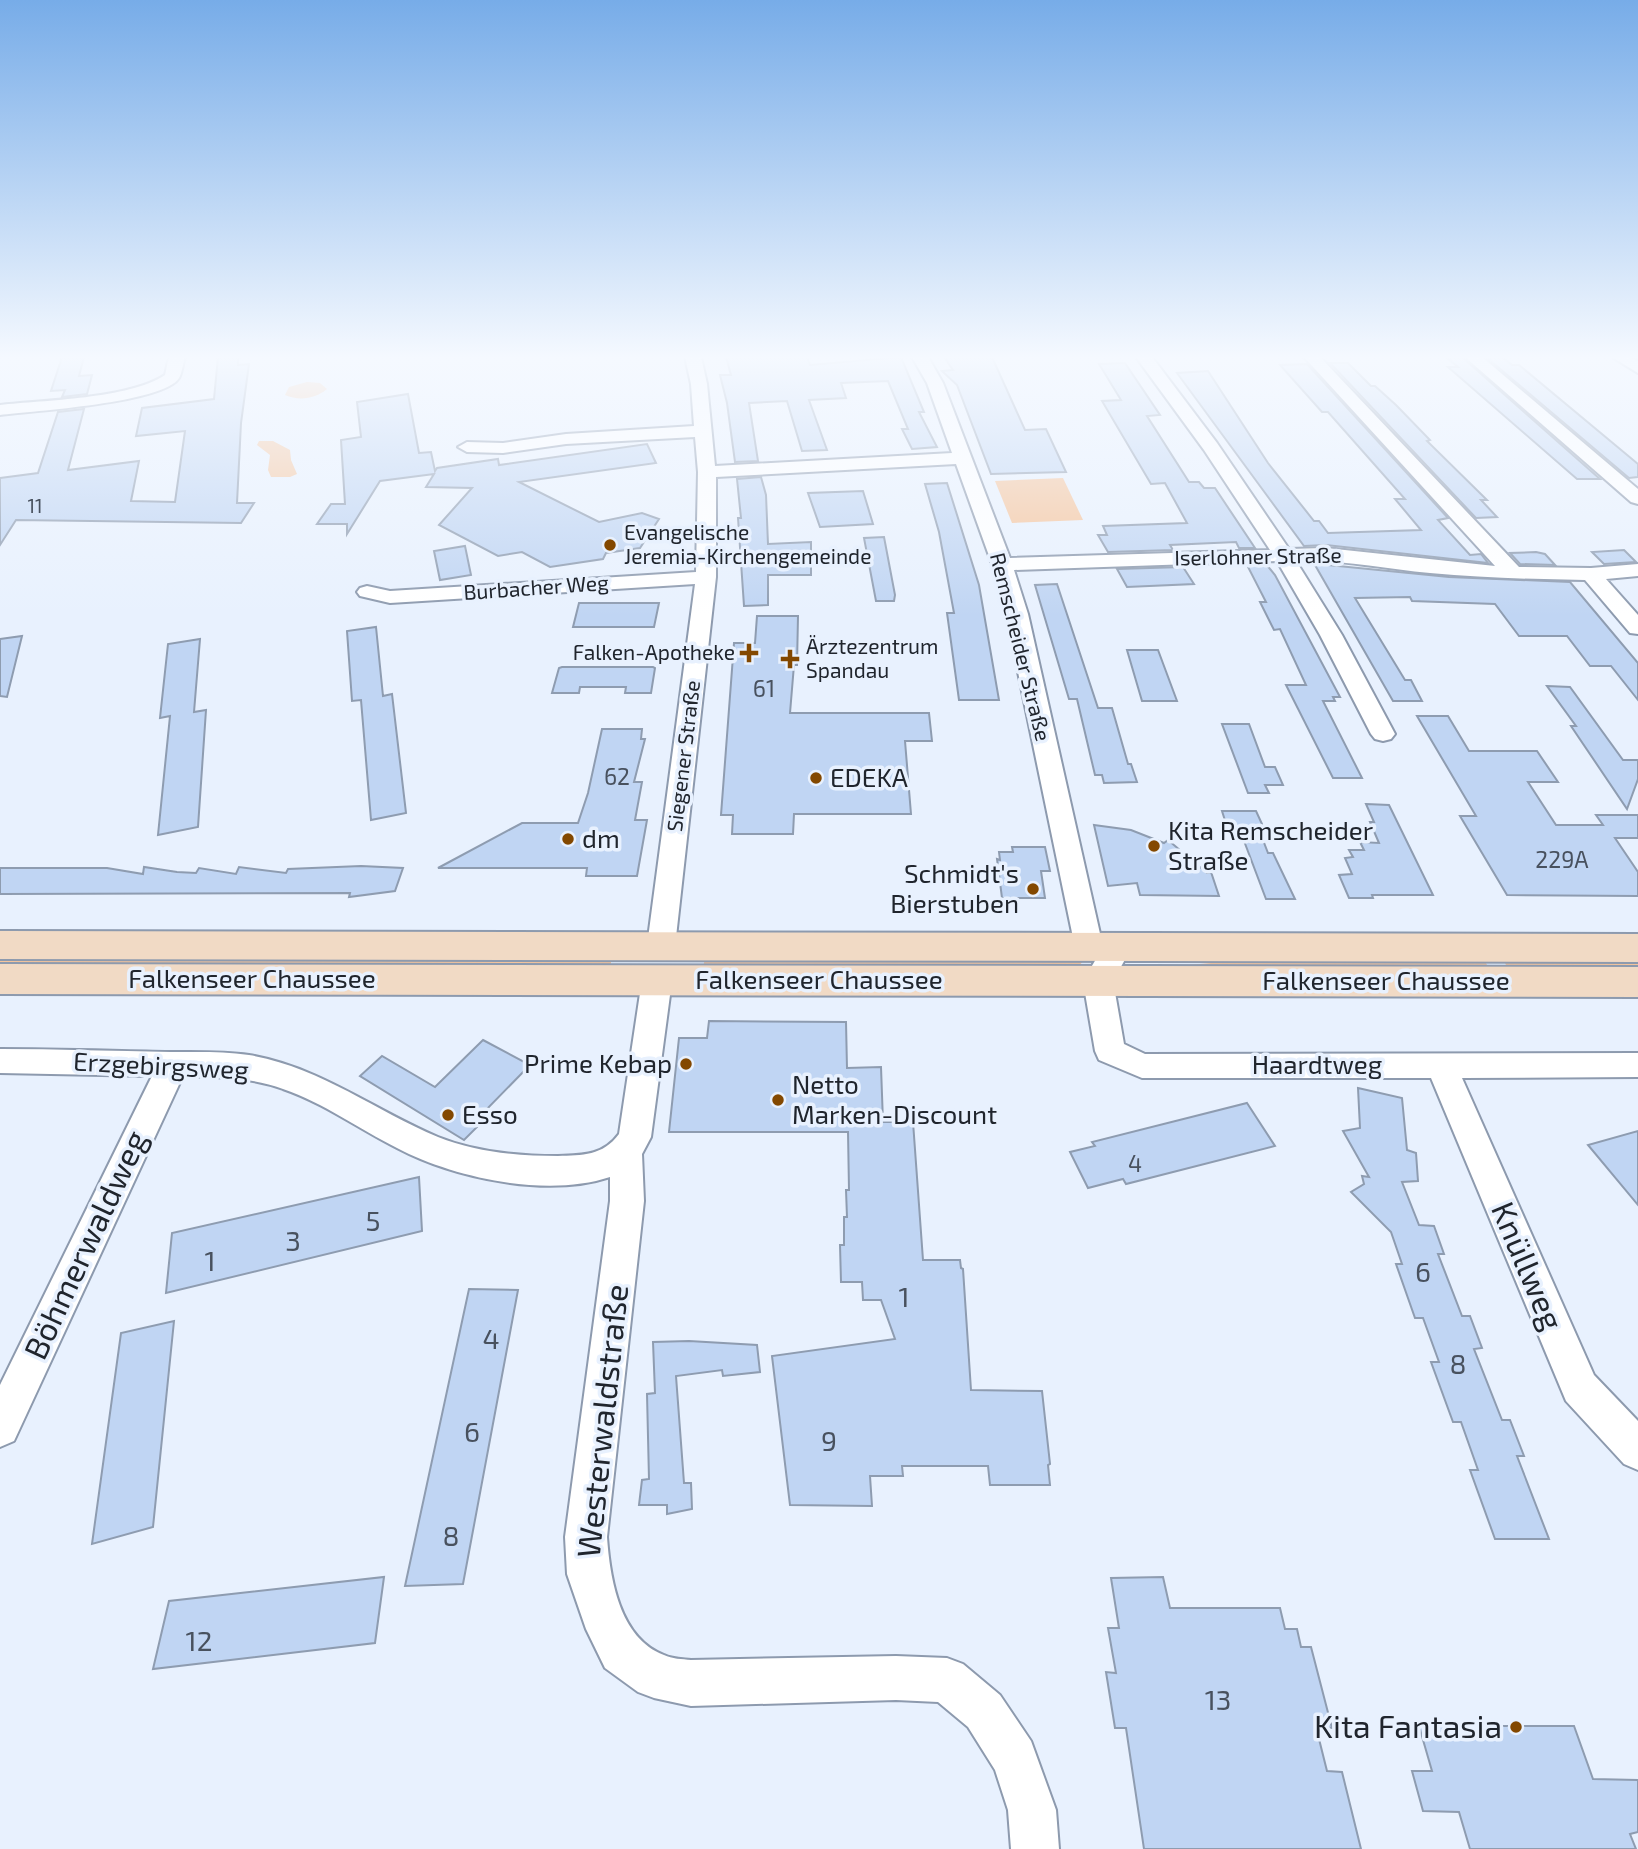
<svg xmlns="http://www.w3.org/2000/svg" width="1638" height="1849" viewBox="0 0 1638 1849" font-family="'Exo 2',sans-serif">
<rect width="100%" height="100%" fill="#e8f1fe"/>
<g fill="#f5c49c">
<path d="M 307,382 L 320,383 L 327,389 C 315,399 299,401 285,395 L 289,387 Z"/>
<polygon points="259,441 273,441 290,450 291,460 297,474 290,477 271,477 268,470 270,455 257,445"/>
<polygon points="1063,478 1083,520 1012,523 995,481"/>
<polygon points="0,955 612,956 610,969 0,968"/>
<polygon points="705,957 1086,958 1076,969 703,969"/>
<polygon points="1280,957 1483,957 1490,971 1122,968 1128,964 1188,965"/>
<polygon points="1502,957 1638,957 1638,972 1509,971"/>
</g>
<g fill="#c0d5f3" stroke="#8e9cb0" stroke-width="2">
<polygon points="62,357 84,357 79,376 92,375 87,394 62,397 65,390 51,391"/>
<polygon points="218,357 238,357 238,365 249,364 241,423 237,503 254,503 241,523 16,520 0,545 0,478 38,473 58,412 84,409 68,470 139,461 131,501 175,502 185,431 136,436 142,408 214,399"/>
<polygon points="726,357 807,357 810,365 901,357 924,412 919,412 937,447 912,449 902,429 908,429 888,381 841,383 846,398 809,400 827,450 802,451 787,401 749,403 758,461 735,462 727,403 720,375 731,375"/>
<polygon points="944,357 992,357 1025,430 1046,429 1066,472 991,474 957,385 942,371 953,370"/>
<polygon points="1446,357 1462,357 1600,479 1577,479 1448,367 1458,367"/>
<polygon points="1486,357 1502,357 1512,365 1519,365 1638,464 1638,477 1629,478"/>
<polygon points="1125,363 1160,415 1147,416 1189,482 1199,482 1204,488 1215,488 1255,548 1239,548 1236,542 1170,545 1173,550 1108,552 1098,535 1107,535 1103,526 1187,523 1165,483 1151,484 1102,401 1121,400 1099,364"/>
<polygon points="1330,363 1348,363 1371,386 1375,386 1396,405 1430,440 1427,441 1487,500 1481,500 1497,517 1476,518"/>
<polygon points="1307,364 1448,518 1438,520 1470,555 1481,554 1488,563 1326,545 1304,546 1177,373 1208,371 1268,463 1314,521 1319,521 1328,533 1421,530 1395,499 1405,499 1328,412 1322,412 1280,365"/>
<polygon points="408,394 419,453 431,452 435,471 437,468 498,459 499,465 647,444 656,463 519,482 599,522 642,513 659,519 640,548 606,553 603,559 550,567 522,552 498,556 439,525 472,488 426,487 434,474 380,481 347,534 347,524 317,524 331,504 345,504 341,440 361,437 357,402"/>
<polygon points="761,477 766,495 768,544 811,542 811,575 768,575 768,605 744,606 738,518 741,518 737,479"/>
<polygon points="947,483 979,585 999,700 959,700 947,613 954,613 939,532 925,484"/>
<polygon points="863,491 873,524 820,527 808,493"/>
<polygon points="884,537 895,595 894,601 876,601 864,538"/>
<polygon points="465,546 471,575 440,580 434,551"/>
<polygon points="1624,550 1636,562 1604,564 1592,552"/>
<polygon points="1536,552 1545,554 1555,565 1520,564 1510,553"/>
<polygon points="1266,564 1275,575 1340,697 1333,697 1335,701 1323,701 1362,778 1333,778 1286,685 1306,685 1280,629 1274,630 1260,602 1266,602 1247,565"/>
<polygon points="1318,564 1449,577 1570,582 1638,663 1638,700 1611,666 1590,666 1567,636 1519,636 1495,604 1412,601 1410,597 1355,598 1405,680 1411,680 1422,701 1393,701 1315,565"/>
<polygon points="1183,567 1194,584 1127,587 1117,569"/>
<polygon points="1057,584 1098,708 1112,708 1128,764 1131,764 1137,782 1104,783 1102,775 1095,775 1077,699 1069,699 1035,585"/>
<polygon points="579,603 659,603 654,627 573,627"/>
<polygon points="757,616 798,616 797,665 794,665 790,713 929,713 932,741 905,741 911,814 794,814 793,834 732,834 733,815 721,815 734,643 755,643"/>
<polygon points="376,627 383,696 392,694 406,813 371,820 361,700 352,701 347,631"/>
<polygon points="22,636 7,697 0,696 0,639"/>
<polygon points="200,639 194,712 206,710 198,827 158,835 170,716 160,718 168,644"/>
<polygon points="1127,650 1158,650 1177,701 1142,701"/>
<polygon points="562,667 653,667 655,668 651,693 625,693 626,687 580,687 579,693 552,693 559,668"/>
<polygon points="1547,686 1570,687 1623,760 1638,760 1638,779 1627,809 1571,726 1576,726"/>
<polygon points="1417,716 1448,716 1469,751 1537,751 1558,782 1528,782 1556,825 1603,825 1596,815 1638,815 1638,838 1615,838 1638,872 1638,896 1507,895 1460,816 1476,816"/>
<polygon points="1222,724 1249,724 1265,767 1275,767 1283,785 1265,785 1269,793 1248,793"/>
<polygon points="602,729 642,729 641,739 645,739 634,782 642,782 635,820 647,820 637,876 586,876 587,868 438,868 522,823 578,823 588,793"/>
<polygon points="1366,804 1389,805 1433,895 1372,895 1373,898 1349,898 1339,875 1352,874 1345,858 1353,857 1349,850 1364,850 1360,842 1379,843 1370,822 1374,822"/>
<polygon points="1222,811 1256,811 1262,824 1258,827 1268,853 1273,853 1295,899 1266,899 1241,833 1229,833"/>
<polygon points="1094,825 1131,830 1164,843 1168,840 1207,873 1211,872 1219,896 1140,895 1137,883 1108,886"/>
<polygon points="1012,847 1045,847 1050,871 1041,871 1045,898 1002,898 997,859 1000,860 999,852 1013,852"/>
<polygon points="361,866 403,868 395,891 349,897 350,893 0,894 0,868 107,868 143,874 144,867 177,872 196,873 199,868 236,874 239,867 286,873 288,869"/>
<polygon points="709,1021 846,1022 847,1068 881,1067 883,1122 913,1122 923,1260 960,1260 961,1268 963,1269 971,1390 1042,1391 1050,1464 1048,1465 1050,1485 990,1485 988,1466 902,1466 903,1476 870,1476 872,1506 790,1505 772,1356 895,1339 881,1300 863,1300 862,1282 841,1282 840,1245 844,1245 844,1217 847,1217 846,1190 849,1190 848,1132 669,1132 679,1038 707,1038"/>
<polygon points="483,1040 530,1065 481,1115 486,1118 464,1140 360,1076 382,1056 435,1087"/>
<polygon points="1358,1088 1402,1098 1407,1150 1416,1153 1418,1181 1402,1182 1419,1225 1434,1226 1444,1254 1438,1254 1462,1316 1470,1316 1482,1348 1474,1349 1502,1420 1510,1420 1524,1456 1517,1456 1549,1539 1495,1539 1470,1470 1478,1470 1461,1422 1453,1422 1431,1362 1439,1362 1423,1318 1415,1318 1396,1264 1402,1264 1391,1232 1351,1192 1364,1184 1362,1176 1369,1177 1343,1131 1360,1128"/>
<polygon points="1247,1103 1275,1146 1126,1184 1123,1179 1088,1188 1070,1152 1095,1146 1092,1142"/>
<polygon points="1638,1131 1638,1205 1588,1145"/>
<polygon points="419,1177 422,1231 166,1293 172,1233"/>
<polygon points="469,1289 518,1290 463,1584 405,1586"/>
<polygon points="174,1321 153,1527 92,1544 121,1333"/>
<polygon points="689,1341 757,1345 760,1372 723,1376 722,1370 676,1376 684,1483 691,1483 692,1509 667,1514 667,1505 639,1505 642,1480 649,1479 647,1394 655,1393 653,1342"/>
<polygon points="384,1577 375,1643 153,1669 169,1601"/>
<polygon points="1163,1577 1170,1608 1280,1608 1285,1629 1297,1629 1301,1647 1311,1647 1332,1728 1316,1727 1327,1771 1342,1772 1361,1849 1144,1849 1126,1728 1115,1728 1106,1672 1116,1673 1108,1628 1119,1628 1111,1578"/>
<polygon points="1419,1726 1574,1726 1593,1779 1638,1780 1638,1832 1630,1834 1636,1849 1470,1849 1459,1812 1423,1811 1412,1771 1432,1771"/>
</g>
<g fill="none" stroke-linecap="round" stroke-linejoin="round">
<defs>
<g id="street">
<path d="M 169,357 L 185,357 C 183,363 182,373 179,378 C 164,403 32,411 0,415 L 0,405 C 44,400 129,399 165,375 Z"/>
<path d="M 685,357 L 701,357 L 707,384 L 715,466 L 952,453 L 927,383 L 912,357 L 928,357 L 943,383 L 1010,558 L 1270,550 L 1204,450 L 1136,357 L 1152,357 L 1217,443 L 1289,549 L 1326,548 L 1495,566 L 1304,357 L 1320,357 L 1519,567 L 1591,568 L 1638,564 L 1638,576 L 1606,579 L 1638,615 L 1638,634 L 1630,633 L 1585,580 C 1533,579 1482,578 1430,573 C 1385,569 1341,559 1296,561 L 1342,635 L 1395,734 L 1391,739 L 1383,741 L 1375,739 L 1371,734 L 1320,635 L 1277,561 L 1014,570 L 1028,614 L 1103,947 L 1100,953 L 1108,940 L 1118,937 L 1128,940 L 1132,947 L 1113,981 L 1124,1044 L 1145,1054 L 1638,1053 L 1638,1077 L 1462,1078 L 1594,1375 L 1638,1421 L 1638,1470 L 1624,1464 L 1566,1401 L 1431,1078 L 1142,1078 L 1099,1060 L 1095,1051 L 1083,981 L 1099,954 L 1089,957 L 1079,954 L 1075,947 L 1006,614 L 992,564 L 956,464 L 716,477 L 716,577 L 675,946 L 671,953 L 661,956 L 651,953 L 647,946 L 695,584 L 390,603 L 360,596 L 357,592 L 360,588 L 367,586 L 390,591 L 696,572 L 698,472 L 695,437 L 566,444 L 503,453 L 467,452 L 458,447 L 467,442 L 503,443 L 566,434 L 694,426 L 691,384 Z"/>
<polygon points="1465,357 1482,357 1638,489 1638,504 1631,502"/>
<polygon points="1612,357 1630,357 1638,361 1638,373"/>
<path d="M 657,969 L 667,972 L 672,980 L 651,1137 L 642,1154 L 644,1201 L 607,1537 C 610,1578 619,1638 664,1655 C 672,1659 682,1659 691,1660 L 896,1656 L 947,1658 L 963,1664 L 1000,1695 L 1031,1741 L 1056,1810 L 1059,1849 L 1011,1849 L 1008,1810 L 995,1770 L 968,1727 L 938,1702 L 896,1700 L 691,1706 L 654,1698 L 638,1692 L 605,1668 L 586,1629 L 567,1574 L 565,1537 L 610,1201 L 610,1177 C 547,1198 454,1178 397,1148 C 359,1129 324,1103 283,1089 C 251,1077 216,1077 183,1076 L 14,1441 L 0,1447 L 0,1385 L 152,1076 L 0,1073 L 0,1049 C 57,1049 113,1051 170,1052 C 196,1052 223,1051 249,1055 C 320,1067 374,1110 438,1137 C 475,1152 518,1156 558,1156 C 582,1155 603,1156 619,1134 L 642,980 L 647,972 Z"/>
</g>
<g id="secondary">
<polygon points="0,931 1638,934 1638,962 0,959"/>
<polygon points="0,964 1638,967 1638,997 0,994"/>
</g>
</defs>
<use href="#street" stroke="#8d9aae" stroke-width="4"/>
<use href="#secondary" stroke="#8d9aae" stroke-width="4"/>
<use href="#street" fill="#fff" fill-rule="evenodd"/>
<use href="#secondary" fill="#f1dac5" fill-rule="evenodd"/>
</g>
<linearGradient id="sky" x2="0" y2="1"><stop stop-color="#77ace8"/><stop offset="0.58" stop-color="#f5f9ff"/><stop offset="1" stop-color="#f5f9ff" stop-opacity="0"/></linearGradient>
<rect width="1638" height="616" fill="url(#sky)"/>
<g fill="#834800" stroke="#e8f1fe" stroke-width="2.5">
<circle cx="610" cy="545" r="7"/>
<path d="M745.5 642.5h7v7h7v7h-7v7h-7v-7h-7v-7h7z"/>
<path d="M786.5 648.5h7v7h7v7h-7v7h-7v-7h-7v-7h7z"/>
<circle cx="816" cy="778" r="7"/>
<circle cx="568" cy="839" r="7"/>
<circle cx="1154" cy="846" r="7"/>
<circle cx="1033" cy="889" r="7"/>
<circle cx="686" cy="1064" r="7"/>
<circle cx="778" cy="1100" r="7"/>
<circle cx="448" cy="1115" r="7"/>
<circle cx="1516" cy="1727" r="7"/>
</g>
<g text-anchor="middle" stroke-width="7" stroke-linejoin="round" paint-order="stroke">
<g font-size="19" fill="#48515e">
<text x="35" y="513">11</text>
</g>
<g font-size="21" fill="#20252d" stroke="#e8f1fe" text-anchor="start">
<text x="624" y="540">Evangelische<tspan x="624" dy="24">Jeremia-Kirchengemeinde</tspan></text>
<text x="806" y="654">Ärztezentrum<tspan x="806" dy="24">Spandau</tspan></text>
<text x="735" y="660" text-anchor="end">Falken-Apotheke</text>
</g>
<g font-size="21" fill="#20252d" stroke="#e8f1fe">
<text transform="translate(1258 557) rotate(-1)" y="7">Iserlohner Straße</text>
<text transform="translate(536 588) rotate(-4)" y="7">Burbacher Weg</text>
<text transform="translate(1020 647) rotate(76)" y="7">Remscheider Straße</text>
<text transform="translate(684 756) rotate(-83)" y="7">Siegener Straße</text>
</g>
<g font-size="23" fill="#48515e">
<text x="764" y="697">61</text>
<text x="617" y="785">62</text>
<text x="1562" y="868">229A</text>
<text x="1135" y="1172">4</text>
</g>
<g font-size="26" fill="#20252d" stroke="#e8f1fe" text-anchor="start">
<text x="830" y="787">EDEKA</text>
<text x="1168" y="840">Kita Remscheider<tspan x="1168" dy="30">Straße</tspan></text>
<text x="582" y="848">dm</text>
<text x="1019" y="883" text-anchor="end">Schmidt's<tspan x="1019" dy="30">Bierstuben</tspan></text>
<text x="672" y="1073" text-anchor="end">Prime Kebap</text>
<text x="792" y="1094">Netto<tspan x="792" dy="30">Marken-Discount</tspan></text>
<text x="462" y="1124">Esso</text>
</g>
<g font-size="26" fill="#20252d" stroke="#e8f1fe">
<text x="252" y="988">Falkenseer Chaussee</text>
<text x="819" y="989">Falkenseer Chaussee</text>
<text x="1386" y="990">Falkenseer Chaussee</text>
<text x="1317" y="1074">Haardtweg</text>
<text transform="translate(161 1066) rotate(3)" y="9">Erzgebirgsweg</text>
</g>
<g font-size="28" fill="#48515e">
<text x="373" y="1231">5</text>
<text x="293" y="1251">3</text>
<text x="210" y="1271">1</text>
<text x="1423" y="1282">6</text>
<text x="904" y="1307">1</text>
<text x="491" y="1349">4</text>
<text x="1458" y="1374">8</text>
<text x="472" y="1442">6</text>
<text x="829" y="1451">9</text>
<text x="451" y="1546">8</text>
<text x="199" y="1651">12</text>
<text x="1218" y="1710">13</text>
</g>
<g font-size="32" fill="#20252d" stroke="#e8f1fe">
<text transform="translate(86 1245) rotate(-65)" y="11">Böhmerwaldweg</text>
<text transform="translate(1527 1266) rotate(67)" y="11">Knüllweg</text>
<text transform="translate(603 1421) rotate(-84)" y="11">Westerwaldstraße</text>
</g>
<g font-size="32" fill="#20252d" stroke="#e8f1fe" text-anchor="end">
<text x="1502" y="1738">Kita Fantasia</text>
</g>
</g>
</svg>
